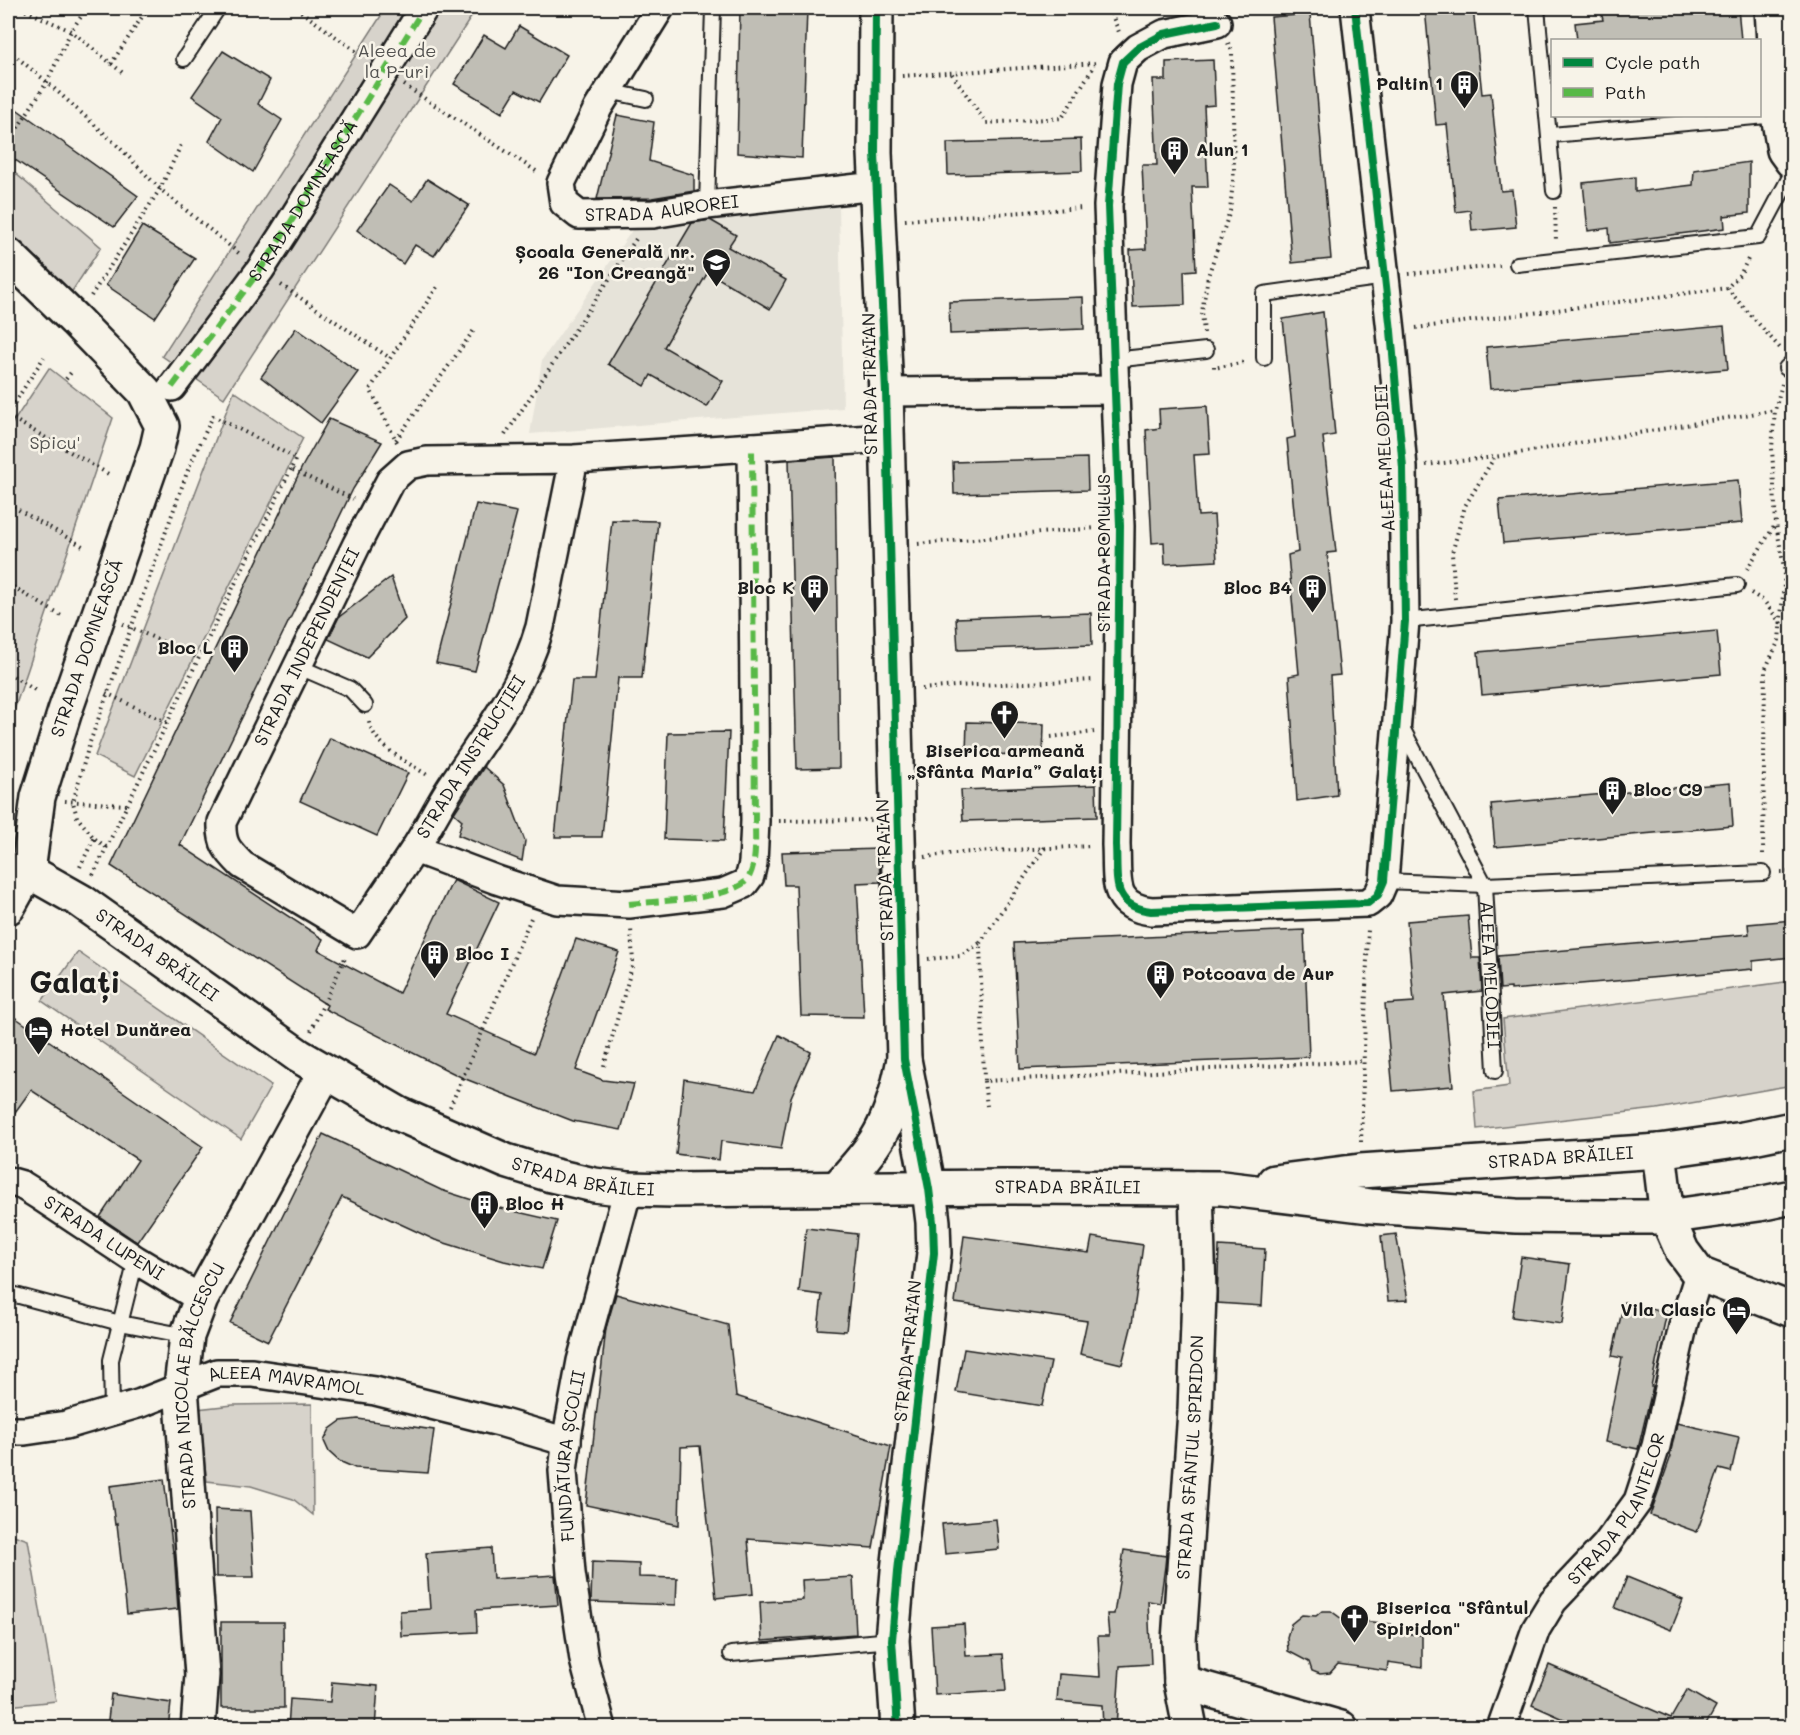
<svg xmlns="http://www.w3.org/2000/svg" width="1800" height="1735" viewBox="0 0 1800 1735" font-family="Mali,sans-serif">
<rect width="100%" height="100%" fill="#f7f3e8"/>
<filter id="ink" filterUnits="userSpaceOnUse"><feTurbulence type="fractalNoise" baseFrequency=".0167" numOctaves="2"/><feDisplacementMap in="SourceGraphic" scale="12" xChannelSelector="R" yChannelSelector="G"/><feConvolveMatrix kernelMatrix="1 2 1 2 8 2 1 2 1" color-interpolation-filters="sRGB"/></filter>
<g filter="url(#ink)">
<polygon fill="#e6e3d9" points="839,206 843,408 530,434 542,360 642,216"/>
<g fill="#d7d3cb" stroke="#7a7874" stroke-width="1.5">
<polygon points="386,8 477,8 224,398 162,356"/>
<polygon points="8,167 101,247 69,296 8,236"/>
<polygon points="49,368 113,418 8,728 8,430"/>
<polygon points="234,391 303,438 135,776 95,756"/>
<polygon points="78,952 271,1086 241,1139 42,1001"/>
<polygon points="1792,981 1792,1085 1657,1109 1477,1129 1474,1091 1509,1086 1503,1019"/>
<polygon points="312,1404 313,1515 293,1499 251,1486 207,1481 197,1409 233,1405"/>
<polygon points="8,1533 28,1540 56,1701 8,1706"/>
</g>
<g fill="#c0beb5" stroke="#1c1c1c" stroke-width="1.5">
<polygon points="740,8 807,8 802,158 737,153"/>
<polygon points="1425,8 1473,8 1482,94 1491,93 1501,191 1512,190 1516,227 1472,231 1470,210 1456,212 1447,124 1436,125"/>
<polygon points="1630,8 1712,8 1712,10 1738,8 1741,40 1577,40 1575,23 1603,20 1601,11"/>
<polygon points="1310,14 1331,259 1292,263 1271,17"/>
<polygon points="519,26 567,55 539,102 516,90 502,113 454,84 484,35 506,48"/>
<polygon points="223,51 270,80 258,104 282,120 253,172 209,141 222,117 192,96"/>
<polygon points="1213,60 1215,105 1204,106 1208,187 1192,187 1196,270 1184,271 1185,305 1133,307 1130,250 1146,249 1142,165 1157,165 1153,80 1166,80 1166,62"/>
<polygon points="8,103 138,196 114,227 8,155"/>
<polygon points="617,115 654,122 649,161 694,175 694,191 652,198 597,199"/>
<polygon points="1081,139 1082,171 948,175 947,143"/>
<polygon points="1749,162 1749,213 1724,216 1725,228 1610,243 1609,228 1588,231 1583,183 1635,177 1635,192 1693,185 1694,170"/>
<polygon points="427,179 469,205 434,256 415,245 403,264 357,230 389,185 413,201"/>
<polygon points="710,220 736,235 728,247 786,280 770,309 708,272 664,347 723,381 707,407 651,375 645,386 608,364 692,223"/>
<polygon points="142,226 195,258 155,318 106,285"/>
<polygon points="1083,297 1084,329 950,334 949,302"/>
<polygon points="1323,312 1335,435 1323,437 1336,552 1327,553 1340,675 1330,676 1337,795 1297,801 1289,676 1299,674 1288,555 1298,552 1287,439 1295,437 1283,319"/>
<polygon points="1724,326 1728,369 1490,389 1486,347"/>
<polygon points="296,328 358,372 321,423 261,377"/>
<polygon points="1207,406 1210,454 1194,455 1198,516 1214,515 1217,561 1165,564 1164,542 1152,543 1146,430 1160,428 1159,409"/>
<polygon points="329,419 382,442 353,489 180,845 323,939 318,950 399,993 453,880 499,902 446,1014 534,1053 576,939 619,952 576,1070 603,1080 634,1084 621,1130 573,1121 463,1078 325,1009 327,1005 111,866 302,467"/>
<polygon points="835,457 839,768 797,769 789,460"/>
<polygon points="1087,458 1088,490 954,494 953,462"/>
<polygon points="1738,480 1742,523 1503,543 1499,500"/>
<polygon points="476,504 517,512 475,671 436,663"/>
<polygon points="612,520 658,521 642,678 618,678 602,837 555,837 572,680 595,680"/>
<polygon points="391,577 405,619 367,657 328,639 339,617"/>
<polygon points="1091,613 1092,645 958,650 956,618"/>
<polygon points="1717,631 1721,674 1482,695 1478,652"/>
<polygon points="967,722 1044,724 1043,756 966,753"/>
<polygon points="729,732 724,841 664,839 668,733"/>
<polygon points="330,738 408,773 377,836 300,801"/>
<polygon points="484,767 504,785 525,841 522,861 458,835 462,820 454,813"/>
<polygon points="1730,783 1733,826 1495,847 1491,804"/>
<polygon points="1096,785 1097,817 963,821 961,790"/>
<polygon points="879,849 880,882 857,883 864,1017 801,1016 796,885 784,885 782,852"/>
<polygon points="1468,916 1472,958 1480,958 1482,991 1444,995 1453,1086 1393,1091 1385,1004 1414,1002 1407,921"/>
<polygon points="1792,920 1792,957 1753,961 1753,969 1511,990 1511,988 1500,989 1498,956 1749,934 1748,924"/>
<polygon points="1304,930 1309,1057 1020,1069 1014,943"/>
<polygon points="16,1018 203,1147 137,1242 100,1217 138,1160 31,1090 8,1122 8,1030"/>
<polygon points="779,1035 811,1052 791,1097 781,1149 721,1141 719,1160 676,1154 684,1079 755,1091"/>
<polygon points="323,1134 441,1190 491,1206 557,1221 542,1269 504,1261 435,1240 342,1197 268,1341 230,1323"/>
<polygon points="806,1228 857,1234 846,1331 818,1329 822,1295 799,1292"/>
<polygon points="1396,1234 1408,1300 1388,1301 1381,1236"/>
<polygon points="964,1236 1089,1253 1092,1237 1143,1245 1132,1324 1122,1364 1080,1354 1087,1321 955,1303"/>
<polygon points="1219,1246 1265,1249 1262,1306 1217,1303"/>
<polygon points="1521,1257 1570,1264 1562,1324 1512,1317"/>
<polygon points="616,1294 728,1325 736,1396 891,1446 873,1548 748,1539 753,1594 716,1598 700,1446 681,1447 679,1525 586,1505 606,1328"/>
<polygon points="1624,1302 1667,1312 1651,1386 1653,1386 1638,1449 1605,1442 1622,1358 1612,1356"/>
<polygon points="964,1349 1051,1362 1042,1406 956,1392"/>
<polygon points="358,1419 434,1430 428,1473 355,1468 339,1461 329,1452 324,1441 330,1429 341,1421"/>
<polygon points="1677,1423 1739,1437 1731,1472 1719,1469 1697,1532 1650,1515 1671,1456 1670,1455"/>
<polygon points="164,1479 173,1552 174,1552 178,1609 127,1614 117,1524 115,1525 110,1486"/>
<polygon points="215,1509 250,1511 254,1577 216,1577"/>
<polygon points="996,1519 999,1549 945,1554 942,1524"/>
<polygon points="491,1548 493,1579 555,1575 558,1605 476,1610 477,1632 401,1636 400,1611 430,1609 426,1553"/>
<polygon points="1124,1550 1166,1556 1165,1566 1160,1603 1148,1601 1151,1664 1120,1666 1116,1728 1103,1728 1102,1705 1057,1701 1059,1674 1100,1677 1098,1636 1109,1636 1107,1614 1114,1614"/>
<polygon points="592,1562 639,1564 639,1577 677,1578 676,1605 591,1602"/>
<polygon points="853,1577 856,1634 762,1641 760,1602 803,1600 802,1580"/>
<polygon points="1627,1577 1683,1600 1671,1630 1615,1608"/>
<polygon points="1322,1611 1331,1611 1342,1619 1391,1624 1391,1632 1422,1635 1422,1667 1388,1662 1387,1671 1338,1664 1330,1673 1320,1674 1312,1671 1309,1662 1288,1651 1287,1637 1291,1624 1302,1615 1316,1616"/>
<polygon points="221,1622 283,1622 284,1708 221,1708"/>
<polygon points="964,1624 966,1656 1003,1654 1006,1691 935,1695 931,1626"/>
<polygon points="1549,1665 1671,1718 1687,1690 1716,1707 1704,1728 1584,1728 1532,1705"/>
<polygon points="332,1682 378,1686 375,1728 288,1728 290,1699 330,1702"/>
<polygon points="111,1694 171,1703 168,1728 107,1728"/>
</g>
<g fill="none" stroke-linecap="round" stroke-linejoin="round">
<defs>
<g id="lane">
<polyline points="1537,8 1554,191"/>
<polyline points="184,59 218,8"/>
<polyline points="608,91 646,99"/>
<polyline points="1551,135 1778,115"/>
<polyline points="707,205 713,8"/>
<polyline points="1517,264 1758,237 1792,173"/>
<polyline points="1264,358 1264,294 1385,277"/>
<polyline points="1113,360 1206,350"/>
<polyline points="1786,368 1792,362"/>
<polyline points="1405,621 1737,585"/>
<polyline points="297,666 350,689 365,705"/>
<path id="s1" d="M 1400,724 L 1485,885 L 1495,1071"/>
<polyline points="1384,881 1485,885 1763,873"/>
<polyline points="8,1293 120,1323 187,1336"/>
<polyline points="112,1412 111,1360 136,1260"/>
<polyline points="731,1654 892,1640"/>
</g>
<g id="street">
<path id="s2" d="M 660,8 L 598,108 L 561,183 L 564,203 L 579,215 L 653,214 L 707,205 L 876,186"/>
<path d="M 1217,23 L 1164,34 L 1138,48 L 1123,62 L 1117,84 L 1108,206 L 1120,526 L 1116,845 C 1118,879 1110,906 1151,911 L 1368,903 L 1378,895 L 1384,881 L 1405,621 L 1403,468 L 1391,331 L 1355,8"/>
<polyline points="172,387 260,270 284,233 424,8"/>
<polyline points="886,392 1115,390"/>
<path id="s3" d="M 574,459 L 540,627 C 521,692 487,732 451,787 C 438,807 427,830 414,850 C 395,879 376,906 357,934 L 242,865 C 227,850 221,844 222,822 L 357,544 L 390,481 L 408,465 L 427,461 L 574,459 L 886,438"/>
<polyline points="415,849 497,880 557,900 629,904 723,893 744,884 750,876 753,863 755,821 752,447"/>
<path id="s4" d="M 8,1181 L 22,1185 L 38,1195 L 136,1260 L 201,1299"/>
<path id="s5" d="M 8,1431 L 25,1431 L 66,1425 L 141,1403 L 217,1373 L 252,1373 L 375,1391 L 503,1423 L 567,1442"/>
<path id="s6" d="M 602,1728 L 584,1660 L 571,1573 L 563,1471 L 568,1431 L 581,1361 L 628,1189"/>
<path id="s7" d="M 1501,1728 L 1536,1629 L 1553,1601 L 1606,1545 L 1638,1501 L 1656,1446 L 1684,1322 L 1699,1274"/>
</g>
<g id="secondary">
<polyline points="876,8 875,153 886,392 904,1059 929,1189 933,1222 934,1253 898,1571 892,1640 898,1728"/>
<polyline points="1772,8 1778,115 1784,150 1792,161"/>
<polyline points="8,255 75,320 144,391 162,426 157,448 65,711 38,797 28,871 8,907"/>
<polyline points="1659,1151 1667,1217 1682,1251 1699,1274 1792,1310"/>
<polyline points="1181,1682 1341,1728"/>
<path id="s8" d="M 198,1728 L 202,1675 L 181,1387 L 187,1336 L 201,1299 L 325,1072"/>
<path id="s9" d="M 1190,1728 L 1181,1682 L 1179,1641 L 1195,1411 L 1199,1292 L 1196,1188"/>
</g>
<g id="primary">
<path id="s10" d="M 28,871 L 81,901 L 299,1056 L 399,1114 L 506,1161 L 551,1175 L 594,1185 L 628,1189 L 673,1190 L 1002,1187 L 1222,1188 L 1370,1206 L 1516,1216 L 1604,1217 L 1667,1217 L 1759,1204 L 1792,1197"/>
<path id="s11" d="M 1274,1182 L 1360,1171 L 1659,1151 L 1743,1139 L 1792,1129"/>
<path d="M 837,1188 C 852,1171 869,1154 880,1134 C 893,1110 899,1085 904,1059"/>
</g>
</defs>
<use href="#lane" stroke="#1c1c1c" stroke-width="18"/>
<use href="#street" stroke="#1c1c1c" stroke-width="32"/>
<use href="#secondary" stroke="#1c1c1c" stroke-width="38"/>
<use href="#primary" stroke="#1c1c1c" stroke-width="38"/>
<g stroke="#1c1c1c" stroke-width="4" stroke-dasharray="1.5 4.5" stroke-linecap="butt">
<polyline points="20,8 71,31 123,73"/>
<polyline points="296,8 364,57"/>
<polyline points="1109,8 1119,32"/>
<polyline points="8,50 47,82 118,146 160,189 241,255"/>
<polyline points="111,64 148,8"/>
<polyline points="952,74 986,123 1062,118 1094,66"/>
<polyline points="902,76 1098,63"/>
<polyline points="404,85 539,173"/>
<polyline points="8,143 47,82 71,31 87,8"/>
<polyline points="1555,207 1556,241"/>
<polyline points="905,220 1083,208"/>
<polyline points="1409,274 1500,266"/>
<polyline points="281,285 390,358"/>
<polyline points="1727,288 1780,348"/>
<polyline points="91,296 160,189 181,145"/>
<polyline points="1416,328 1727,288 1741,273 1749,257"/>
<polyline points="1204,333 1202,312 1208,276 1230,211 1234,170 1232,51 1228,43"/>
<polyline points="1214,366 1214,368 1246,362"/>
<polyline points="66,379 73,370"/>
<polyline points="8,413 44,357"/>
<polyline points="8,416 110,475"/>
<polyline points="505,435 636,239"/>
<polyline points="396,440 474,330"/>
<polyline points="397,442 370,389 439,284"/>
<polyline points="1426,465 1495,457 1775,410"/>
<polyline points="8,504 86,548"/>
<polyline points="918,544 1096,528"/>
<polyline points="1747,569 1775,525"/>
<polyline points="8,584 63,617"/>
<polyline points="1751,593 1764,601 1781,624"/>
<polyline points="1455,599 1452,553 1465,506 1494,458"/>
<polyline points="123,624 199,658"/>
<polyline points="8,673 38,692"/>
<polyline points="922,689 956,686 1094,680"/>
<polyline points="106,693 168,723"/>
<path d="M 369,722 C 375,747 409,763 429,776"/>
<polyline points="1051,737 1094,732"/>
<polyline points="65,801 126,805"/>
<polyline points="779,821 871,820"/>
<polyline points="106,847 94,838 77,817 73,802 89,745 174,509 189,467 213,416 296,458 291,469 353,499"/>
<polyline points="1763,854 1765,670 1779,640 1785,573 1776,524 1772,448 1775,410 1782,384"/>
<polyline points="925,857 954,853 1091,846"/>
<polyline points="80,867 94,838"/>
<polyline points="1781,872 1792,872"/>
<polyline points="93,875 291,469"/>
<polyline points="980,943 1045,847"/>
<polyline points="928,959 961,956 980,943 984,1081 1363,1061"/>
<polyline points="311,1031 346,956"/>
<polyline points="604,1066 633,963 631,928"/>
<polyline points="984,1081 987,1106"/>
<polyline points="450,1107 531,918"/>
<polyline points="1361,1142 1368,928"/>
</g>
<use href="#lane" stroke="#f7f3e8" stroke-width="14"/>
<use href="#street" stroke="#f7f3e8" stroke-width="27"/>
<use href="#secondary" stroke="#f7f3e8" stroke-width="33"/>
<use href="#primary" stroke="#f7f3e8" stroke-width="33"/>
<g stroke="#58b947" stroke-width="6" stroke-dasharray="12 6" stroke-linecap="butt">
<path id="s12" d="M 172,387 L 260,270 L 284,233 L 424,8"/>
<path d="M 629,904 C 654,901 737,900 749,877 C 757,862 755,838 755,821 L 752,447"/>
</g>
<defs>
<g id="cycleway">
<polyline points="876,8 875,153 886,392 904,1059 929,1189 933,1222 934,1253 898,1571 892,1640 898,1728"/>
<path d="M 1217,23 L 1164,34 L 1138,48 L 1123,62 L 1117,84 L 1108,206 L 1120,526 L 1116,845 C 1118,879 1110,906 1151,911 L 1368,903 L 1378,895 L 1384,881 L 1405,621 L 1403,468 L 1391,331 L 1355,8"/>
</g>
</defs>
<use href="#cycleway" stroke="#f7f3e8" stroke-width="11"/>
<use href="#cycleway" stroke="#00873e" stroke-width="8"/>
</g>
</g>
<defs>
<symbol id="building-pin" viewBox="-11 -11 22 30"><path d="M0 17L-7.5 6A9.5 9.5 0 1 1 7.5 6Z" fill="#1c1c1c" stroke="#f7f3e8"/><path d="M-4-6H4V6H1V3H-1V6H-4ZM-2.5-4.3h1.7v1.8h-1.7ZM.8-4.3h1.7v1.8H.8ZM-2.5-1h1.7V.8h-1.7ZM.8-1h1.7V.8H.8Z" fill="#fff"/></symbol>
<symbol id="school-pin" viewBox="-11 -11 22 30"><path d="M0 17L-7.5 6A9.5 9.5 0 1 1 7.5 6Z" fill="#1c1c1c" stroke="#f7f3e8"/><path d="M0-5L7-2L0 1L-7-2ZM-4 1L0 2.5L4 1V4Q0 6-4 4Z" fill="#fff"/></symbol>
<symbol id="church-pin" viewBox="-11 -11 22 30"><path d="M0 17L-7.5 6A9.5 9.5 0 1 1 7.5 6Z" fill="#1c1c1c" stroke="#f7f3e8"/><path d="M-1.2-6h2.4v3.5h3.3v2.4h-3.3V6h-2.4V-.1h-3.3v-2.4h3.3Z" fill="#fff"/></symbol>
<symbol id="hotel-pin" viewBox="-11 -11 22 30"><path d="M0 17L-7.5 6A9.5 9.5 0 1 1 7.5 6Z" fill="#1c1c1c" stroke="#f7f3e8"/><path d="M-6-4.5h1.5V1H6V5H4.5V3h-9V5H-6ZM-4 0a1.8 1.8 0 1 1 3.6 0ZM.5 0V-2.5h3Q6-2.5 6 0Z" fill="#fff"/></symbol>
</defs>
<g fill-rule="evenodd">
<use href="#building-pin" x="1448" y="68" width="33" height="45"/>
<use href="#building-pin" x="1158" y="134" width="33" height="45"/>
<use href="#school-pin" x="700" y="246" width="33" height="45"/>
<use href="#building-pin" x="798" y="572" width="33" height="45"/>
<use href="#building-pin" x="1296" y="572" width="33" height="45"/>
<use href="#building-pin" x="218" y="632" width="33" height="45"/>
<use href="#church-pin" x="988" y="698" width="33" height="45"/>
<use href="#building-pin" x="1596" y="774" width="33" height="45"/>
<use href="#building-pin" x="418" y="938" width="33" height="45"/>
<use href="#building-pin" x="1144" y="958" width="33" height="45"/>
<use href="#hotel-pin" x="22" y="1014" width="33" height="45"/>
<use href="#building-pin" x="468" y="1188" width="33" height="45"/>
<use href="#hotel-pin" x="1720" y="1294" width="33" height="45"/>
<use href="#church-pin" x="1338" y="1602" width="33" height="45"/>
</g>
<g text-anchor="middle" stroke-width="5" stroke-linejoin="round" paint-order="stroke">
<g font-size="18" fill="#545351" stroke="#f7f3e8">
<text x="397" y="57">Aleea de<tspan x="397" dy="21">la P-uri</tspan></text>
<text x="55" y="449">Spicu'</text>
</g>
<g font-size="18" font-weight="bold" fill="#1c1c1c" stroke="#f7f3e8" text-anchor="start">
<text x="1443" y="90" text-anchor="end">Paltin 1</text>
<text x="1196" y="156">Alun 1</text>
<text x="695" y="258" text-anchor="end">Școala Generală nr.<tspan x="695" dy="21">26 "Ion Creangă"</tspan></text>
<text x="794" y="594" text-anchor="end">Bloc K</text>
<text x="1292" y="594" text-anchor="end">Bloc B4</text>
<text x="213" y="654" text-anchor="end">Bloc L</text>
<text x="1005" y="757" text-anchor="middle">Biserica armeană<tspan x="1005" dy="21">„Sfânta Maria” Galați</tspan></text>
<text x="1633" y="796">Bloc C9</text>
<text x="455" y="960">Bloc I</text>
<text x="1182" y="980">Potcoava de Aur</text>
<text x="60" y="1036">Hotel Dunărea</text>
<text x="505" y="1210">Bloc H</text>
<text x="1716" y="1316" text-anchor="end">Vila Clasic</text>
<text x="1376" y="1614">Biserica "Sfântul<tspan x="1376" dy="21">Spiridon"</tspan></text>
</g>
<g font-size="18" fill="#1c1c1c" stroke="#f7f3e8">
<text dy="6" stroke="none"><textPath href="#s12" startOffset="228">STRADA DOMNEASCĂ</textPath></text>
<text dy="6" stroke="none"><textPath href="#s2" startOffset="324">STRADA AUROREI</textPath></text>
<text transform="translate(870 384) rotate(-91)" y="6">STRADA TRAIAN</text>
<text transform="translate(1385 458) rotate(-93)" y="6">ALEEA MELODIEI</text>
<text transform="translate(1104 553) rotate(-90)" y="6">STRADA ROMULUS</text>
<text transform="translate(87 648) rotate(-71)" y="6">STRADA DOMNEASCĂ</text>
<text dy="6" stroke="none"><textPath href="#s3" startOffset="908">STRADA INDEPENDENȚEI</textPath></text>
<text transform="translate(471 757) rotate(-58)" y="6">STRADA INSTRUCȚIEI</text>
<text transform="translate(885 870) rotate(-92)" y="6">STRADA TRAIAN</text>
<text dy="6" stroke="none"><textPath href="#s10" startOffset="154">STRADA BRĂILEI</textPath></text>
<text dy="6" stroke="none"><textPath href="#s1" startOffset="272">ALEEA MELODIEI</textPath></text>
<text dy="6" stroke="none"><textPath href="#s11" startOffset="288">STRADA BRĂILEI</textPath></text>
<text dy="6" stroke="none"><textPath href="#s10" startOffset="640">STRADA BRĂILEI</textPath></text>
<text dy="6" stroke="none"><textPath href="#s10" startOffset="1126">STRADA BRĂILEI</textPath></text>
<text dy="6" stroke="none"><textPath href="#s4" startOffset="112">STRADA LUPENI</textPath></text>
<text transform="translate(908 1351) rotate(-84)" y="6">STRADA TRAIAN</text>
<text dy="6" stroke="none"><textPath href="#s5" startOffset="288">ALEEA MAVRAMOL</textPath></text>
<text dy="6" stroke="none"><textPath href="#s8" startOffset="346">STRADA NICOLAE BĂLCESCU</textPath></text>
<text dy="6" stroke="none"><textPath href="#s6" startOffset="276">FUNDĂTURA ȘCOLII</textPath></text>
<text dy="6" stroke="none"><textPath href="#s9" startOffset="272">STRADA SFÂNTUL SPIRIDON</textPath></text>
<text dy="6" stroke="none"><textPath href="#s7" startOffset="252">STRADA PLANTELOR</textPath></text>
</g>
<g font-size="30" font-weight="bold" fill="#1c1c1c" stroke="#f7f3e8">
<text x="75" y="993">Galați</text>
</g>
</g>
<rect width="1800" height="1735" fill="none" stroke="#f7f3e8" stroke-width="30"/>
<rect x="15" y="15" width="1770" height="1705" fill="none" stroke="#1c1c1c" stroke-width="2" filter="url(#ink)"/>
<rect x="1551" y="39" width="210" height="78" fill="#f7f3e8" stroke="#9f9d96" stroke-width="1.5"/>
<rect x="1563" y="58" width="30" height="9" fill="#00873e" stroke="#9f9d96" stroke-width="1.5"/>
<text x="1605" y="69" font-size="18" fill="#1c1c1c">Cycle path</text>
<rect x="1563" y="88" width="30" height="9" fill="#58b947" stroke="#9f9d96" stroke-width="1.5"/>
<text x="1605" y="99" font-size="18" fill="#1c1c1c">Path</text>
</svg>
